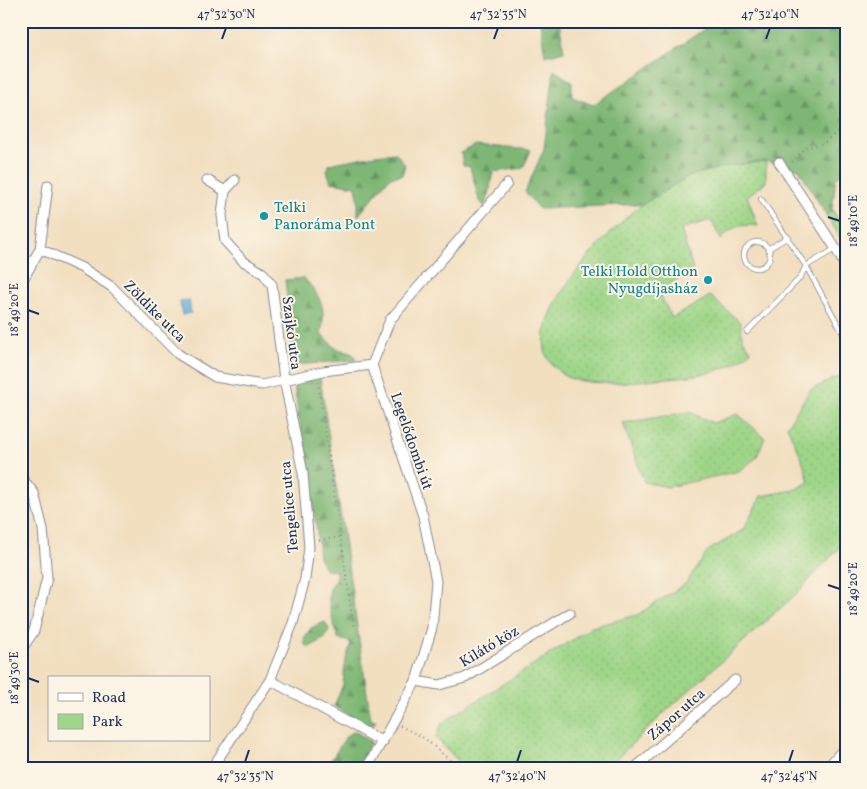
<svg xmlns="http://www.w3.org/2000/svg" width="867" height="789" viewBox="0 0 867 789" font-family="Vollkorn,serif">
<defs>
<pattern id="green-dots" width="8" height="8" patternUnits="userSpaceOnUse" patternTransform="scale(1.25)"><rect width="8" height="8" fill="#9ed688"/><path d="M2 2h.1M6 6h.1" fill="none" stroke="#88b878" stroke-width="1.8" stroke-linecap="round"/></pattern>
<pattern id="forest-firs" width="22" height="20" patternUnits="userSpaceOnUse" patternTransform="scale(1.25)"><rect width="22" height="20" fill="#7eb774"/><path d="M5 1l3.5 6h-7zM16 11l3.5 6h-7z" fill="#669562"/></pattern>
</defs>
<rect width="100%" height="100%" fill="#fcf5e5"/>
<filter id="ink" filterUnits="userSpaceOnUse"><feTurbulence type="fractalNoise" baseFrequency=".02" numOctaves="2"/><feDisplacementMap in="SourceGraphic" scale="10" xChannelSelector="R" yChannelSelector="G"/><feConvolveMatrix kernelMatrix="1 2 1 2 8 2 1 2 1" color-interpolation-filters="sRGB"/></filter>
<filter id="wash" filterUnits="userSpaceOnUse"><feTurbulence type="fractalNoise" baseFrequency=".0096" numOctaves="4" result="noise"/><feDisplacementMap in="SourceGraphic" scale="20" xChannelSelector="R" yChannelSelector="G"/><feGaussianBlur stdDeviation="1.12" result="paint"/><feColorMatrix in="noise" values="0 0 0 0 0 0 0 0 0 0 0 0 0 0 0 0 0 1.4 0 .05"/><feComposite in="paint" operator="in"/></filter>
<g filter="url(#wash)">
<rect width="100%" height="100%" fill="#f1dfc0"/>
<g fill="url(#green-dots)" stroke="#5c8273">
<path d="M 766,161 L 766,182 L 747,196 L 758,226 C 741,224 732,226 721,240 L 711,220 L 681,229 L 693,270 L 658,291 L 672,318 L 710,296 L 741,323 L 742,338 L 751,351 C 726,376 689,376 655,379 C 627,383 596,386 569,378 C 560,375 548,362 546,354 C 532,307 608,232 642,204 C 655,194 673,184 688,177 C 711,166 741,164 766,161 Z"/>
<polygon points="832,210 846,230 846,246 826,215"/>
<polygon points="844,374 846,375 846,541 795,595 664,713 608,767 465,768 436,738 442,723 592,627 637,615 685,584 709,550 743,530 761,496 794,490 809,482 802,459 787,426 810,390"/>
<polygon points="690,412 713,423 738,414 765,438 756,458 739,471 668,487 644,482 623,423"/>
</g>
<g fill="url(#forest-firs)" stroke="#4c7369">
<polygon points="540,21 559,21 564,51 545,56"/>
<polygon points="716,21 846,21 846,34 842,37 839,70 840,106 846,117 846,169 836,178 832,210 826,215 799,169 766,161 727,166 689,176 643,204 539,209 525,192 544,149 554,70 572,82 572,97 593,105"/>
<path d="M 476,145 L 531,150 L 523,168 L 493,172 C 489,185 492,194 484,206 L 479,200 L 470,167 L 463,165 L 461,153 Z"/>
<polygon points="396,153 405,165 402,175 390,177 358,216 358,198 356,186 331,182 327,171 329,164 375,155"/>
<path d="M 304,278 C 321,297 327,308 321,334 L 336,348 L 353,354 L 356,360 L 295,365 L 285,280 Z"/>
<path d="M 320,377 L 371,720 L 376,720 L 371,729 L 334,706 L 343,685 L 345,663 L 351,643 L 338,638 C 334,625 328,608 329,594 C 330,585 337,582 336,571 L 326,570 L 319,557 L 316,523 L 293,380 Z"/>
<polygon points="325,622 329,629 325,638 308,648 305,645 304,638 311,628"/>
<polygon points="355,731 371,742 357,768 326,768 347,735"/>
</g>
<polygon fill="#67afde" stroke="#416f9e" points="189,300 191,313 182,315 180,301"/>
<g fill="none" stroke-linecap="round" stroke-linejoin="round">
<polyline stroke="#67afde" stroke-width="3" points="840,768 846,760"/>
</g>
</g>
<g filter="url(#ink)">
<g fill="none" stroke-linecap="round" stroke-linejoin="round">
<defs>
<g id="lane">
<polyline points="761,199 806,266 845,337"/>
<circle cx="757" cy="255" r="13"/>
<polyline points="768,249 788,237"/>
<polyline points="747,332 800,278 806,266 835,249"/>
</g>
<g id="street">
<polyline points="779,162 836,249 846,267"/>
<polyline points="207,180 225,191"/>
<polyline points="40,249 82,268 112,287 178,354 215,377 262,385 323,371 372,365"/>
<polyline points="21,283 40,249 48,185"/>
<polyline points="21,477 34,493 43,529 47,578 34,631 21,650"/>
<polyline points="270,680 383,742"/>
<polyline points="416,681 439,685 465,678 570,613"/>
<polyline points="212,768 270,680 293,623 305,579 309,547 303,473 284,379 272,285 263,273 243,261 225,241 222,215 225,191 235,180"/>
<polyline points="367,768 416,681 432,628 436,581 423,516 372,365 390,320 507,184"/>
<polyline points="635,768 735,680"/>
<polyline points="827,768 846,746"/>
</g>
</defs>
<use href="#lane" stroke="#86878f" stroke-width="6"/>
<use href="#street" stroke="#86878f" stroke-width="11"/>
<g stroke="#86878f" stroke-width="2" stroke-dasharray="1 4" stroke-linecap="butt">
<polyline points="792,162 805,148 824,143 846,124"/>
<polyline points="318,382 354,629"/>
<polyline points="319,540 341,537"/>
<polyline points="400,726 424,738 459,768"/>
</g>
<use href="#lane" stroke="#fff" stroke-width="4.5"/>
<use href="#street" stroke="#fff" stroke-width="9"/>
</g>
</g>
<path fill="none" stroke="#1b2f5e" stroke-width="2" d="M 222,39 L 226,28M 494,39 L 498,28M 766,39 L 770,28M 828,217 L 840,221M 28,310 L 39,314M 828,585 L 840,589M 28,678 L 39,682M 245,762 L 249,750M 517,762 L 521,750M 789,762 L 793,750"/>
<g fill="#0f9aa8" stroke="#fcf5e5" stroke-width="2">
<circle cx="264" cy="216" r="5"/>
<circle cx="708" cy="280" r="5"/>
</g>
<g text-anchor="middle" stroke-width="4" stroke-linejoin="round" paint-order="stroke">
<g font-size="15" fill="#0d838f" stroke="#fcf5e5" text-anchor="start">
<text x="274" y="212">Telki<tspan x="274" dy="17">Panoráma Pont</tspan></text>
<text x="698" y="276" text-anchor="end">Telki Hold Otthon<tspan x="698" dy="17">Nyugdíjasház</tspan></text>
</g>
<g font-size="15" fill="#1b2f5e" stroke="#fcf5e5">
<text transform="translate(155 311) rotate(45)" y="5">Zöldike utca</text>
<text transform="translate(292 333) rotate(83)" y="5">Szajkó utca</text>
<text transform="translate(412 441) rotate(71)" y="5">Legelődombi út</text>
<text transform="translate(289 507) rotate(-95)" y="5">Tengelice utca</text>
<text transform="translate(489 646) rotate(-31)" y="5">Kilátó köz</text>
<text transform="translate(676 714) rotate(-41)" y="5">Zápor utca</text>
</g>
</g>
<rect width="867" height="789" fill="none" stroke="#fcf5e5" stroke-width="55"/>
<rect x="48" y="676" width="162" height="65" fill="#fcf5e5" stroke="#a2a6af"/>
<rect x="58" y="693" width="25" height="8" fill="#ffffff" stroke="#a2a6af"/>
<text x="92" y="702" font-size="15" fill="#1b2f5e">Road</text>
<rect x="58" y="714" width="25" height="15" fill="#9ed688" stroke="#a2a6af"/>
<text x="92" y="726" font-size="15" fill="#1b2f5e">Park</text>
<rect x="28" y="28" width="812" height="734" fill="none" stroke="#1b2f5e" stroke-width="2"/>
<g font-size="12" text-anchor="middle" fill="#1b2f5e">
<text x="226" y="18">47°32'30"N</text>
<text x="498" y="18">47°32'35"N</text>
<text x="770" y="18">47°32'40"N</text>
<text transform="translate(853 221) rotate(-90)" y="4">18°49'10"E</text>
<text transform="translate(14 310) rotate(-90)" y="4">18°49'20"E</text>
<text transform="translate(853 589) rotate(-90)" y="4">18°49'20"E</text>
<text transform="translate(14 678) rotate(-90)" y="4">18°49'30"E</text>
<text x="245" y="780">47°32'35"N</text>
<text x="517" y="780">47°32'40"N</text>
<text x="789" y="780">47°32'45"N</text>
</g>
</svg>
